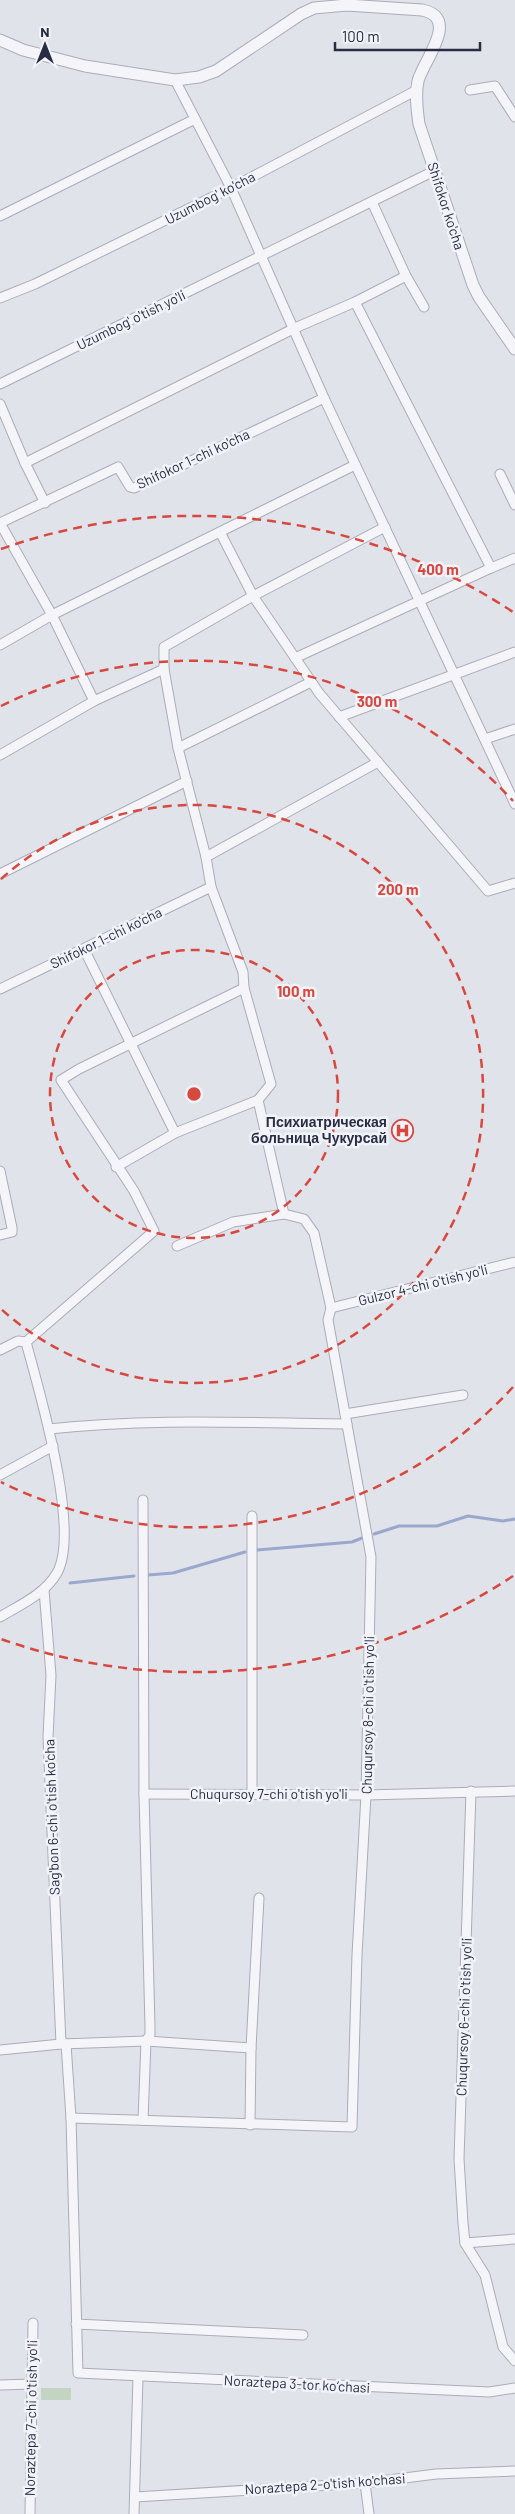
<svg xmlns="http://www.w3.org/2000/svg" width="515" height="2514" viewBox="0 0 515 2514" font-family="Barlow,sans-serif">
<rect width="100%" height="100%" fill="#e1e3eb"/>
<rect fill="#c3d5c2" x="41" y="2388" width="30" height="12"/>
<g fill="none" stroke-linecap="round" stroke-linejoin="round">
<g stroke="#9aa8cd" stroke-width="3">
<polyline points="374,1534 399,1526 437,1526 468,1516 503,1521 515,1519"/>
<polyline points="257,1550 352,1542 362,1538"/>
<polyline points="148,1575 173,1573 245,1552"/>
<polyline points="70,1583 134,1576"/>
</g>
<defs>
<g id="minor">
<polyline points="175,80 231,188 324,398 515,804"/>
<polyline points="470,90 495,86 515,117"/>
<polyline points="372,202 406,276 424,307"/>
<polyline points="0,216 195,119"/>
<polyline points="0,298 35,284 231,188 417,90"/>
<polyline points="355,302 491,568 515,558"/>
<polyline points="0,384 436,170"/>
<polyline points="0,404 25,463 45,503"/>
<polyline points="25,463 295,328 355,302 406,276"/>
<polyline points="500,474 515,505"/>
<polyline points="0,523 118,467 130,487 134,488 324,398"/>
<polyline points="0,523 52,615 94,701"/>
<polyline points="220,532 253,596 319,693 488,891 515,883"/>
<polyline points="0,645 52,615 355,465"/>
<polyline points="295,658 491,568"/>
<polyline points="339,717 515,652"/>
<polyline points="485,739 515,729"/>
<polyline points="178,748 311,682"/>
<polyline points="0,755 94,701 164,669"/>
<polyline points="206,857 378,762"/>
<polyline points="0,874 187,781"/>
<polyline points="84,949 175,1133"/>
<polyline points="0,989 211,887"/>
<polyline points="116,1167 175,1133 258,1100"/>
<polyline points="0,1171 12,1228 12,1232 0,1235"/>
<polyline points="177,1246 233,1222 284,1214"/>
<polyline points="331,1308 515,1262"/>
<polyline points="26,1342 154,1231 134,1191 61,1080 79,1069 244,988"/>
<polyline points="0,1350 18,1341 26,1342"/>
<polyline points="345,1414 463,1395"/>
<path d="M 49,1429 C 148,1418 247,1423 347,1424"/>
<polyline points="0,1475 53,1446"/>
<polyline points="143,1500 144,1794 150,2026 150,2035 146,2041 143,2120"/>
<polyline points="252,1516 252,1794"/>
<polyline points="44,1590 51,1675 48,1737 61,2044"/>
<path d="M 0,1617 C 20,1605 45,1594 57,1573 C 81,1530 39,1391 26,1342"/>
<polyline points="471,1791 459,2159 463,2223 465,2243 485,2275 503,2347 515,2361"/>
<polyline points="144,1794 366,1795 515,1791"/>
<polyline points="66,2044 71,2118 78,2373 489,2392 515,2388"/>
<polyline points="0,2050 61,2044 146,2041 251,2048"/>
<polyline points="71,2118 352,2127 357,1955 366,1795 371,1557 328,1320 331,1308 314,1233 304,1219 284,1214 258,1100 271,1084 244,988 243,972 211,887 206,857 178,748 164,669 164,647 253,596 385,527"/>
<polyline points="250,2125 251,2048 259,1898"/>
<polyline points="465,2243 515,2239"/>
<polyline points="76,2324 303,2335"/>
<polyline points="0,2385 33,2384"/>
<polyline points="365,2483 369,2514"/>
<polyline points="135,2497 365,2483 436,2474 515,2471"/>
<polyline points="30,2514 33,2323"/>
<polyline points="134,2514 138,2377"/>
</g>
<path id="tertiary" d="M 0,40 L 23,50 L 85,66 L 175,80 L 199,77 L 216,71 L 301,14 L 314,8 L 347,5 L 422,10 C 461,18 423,61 418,81 C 415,95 417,110 419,124 L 473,285 L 479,297 L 515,349"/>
</defs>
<use href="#minor" stroke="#aaacb9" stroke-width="11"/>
<use href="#tertiary" stroke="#aaacb9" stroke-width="13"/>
<use href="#minor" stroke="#f5f5f9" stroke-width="9"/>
<use href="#tertiary" stroke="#f5f5f9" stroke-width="11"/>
</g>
<g fill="none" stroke="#d7483f" stroke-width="2.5" stroke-dasharray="9 6">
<circle cx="194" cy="1094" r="144"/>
<path d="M1 879A289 289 0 1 1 1 1309"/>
<path d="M513 1387A433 433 0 0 1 1 1482M1 706A433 433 0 0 1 513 801"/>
<path d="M513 1576A578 578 0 0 1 1 1639M1 549A578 578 0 0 1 513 612"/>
</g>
<defs>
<symbol id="hospital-ring" viewBox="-11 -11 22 22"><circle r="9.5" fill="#f1f3f8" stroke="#d7483f" stroke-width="1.5"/><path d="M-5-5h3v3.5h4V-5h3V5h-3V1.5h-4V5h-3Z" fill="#d7483f"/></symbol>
</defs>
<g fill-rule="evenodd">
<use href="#hospital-ring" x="390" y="1118" width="25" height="25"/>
</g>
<g text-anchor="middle" stroke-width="5" stroke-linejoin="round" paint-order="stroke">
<g font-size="14" fill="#282d44" stroke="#f1f3f8">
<text transform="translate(210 198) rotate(-27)" y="5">Uzumbog' ko'cha</text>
<text transform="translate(446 206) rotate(72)" y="5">Shifokor ko'cha</text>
<text transform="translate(131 320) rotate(-26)" y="5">Uzumbog' o'tish yo'li</text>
<text transform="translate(193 459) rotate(-25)" y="5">Shifokor 1-chi ko'cha</text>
<text transform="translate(106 938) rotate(-26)" y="5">Shifokor 1-chi ko'cha</text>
<text transform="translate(423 1285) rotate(-14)" y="5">Gulzor 4-chi o'tish yo'li</text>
<text transform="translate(368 1715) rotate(-89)" y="5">Chuqursoy 8-chi o'tish yo'li</text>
<text x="269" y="1799">Chuqursoy 7-chi o'tish yo'li</text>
<text transform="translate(52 1817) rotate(-92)" y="5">Sag'bon 6-chi o'tish ko'cha</text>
<text transform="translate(464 2017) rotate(-88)" y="5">Chuqursoy 6-chi o'tish yo'li</text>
<text transform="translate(297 2384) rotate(3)" y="5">Noraztepa 3-tor ko‘chasi</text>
<text transform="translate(31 2418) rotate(-89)" y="5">Noraztepa 7-chi o'tish yo'li</text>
<text transform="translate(325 2484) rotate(-4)" y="5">Noraztepa 2-o'tish ko'chasi</text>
</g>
<g font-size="14" font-weight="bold" fill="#282d44" stroke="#f1f3f8" text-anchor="end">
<text x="387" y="1127">Психиатрическая<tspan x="387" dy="16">больница Чукурсай</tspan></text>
</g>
</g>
<circle cx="194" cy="1094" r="8" fill="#d7483f" stroke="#f1f3f8" stroke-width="2.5"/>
<g font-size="15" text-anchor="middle" font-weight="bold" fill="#d7483f" stroke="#f1f3f8" stroke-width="5" stroke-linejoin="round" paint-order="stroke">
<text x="438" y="575">400 m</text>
<text x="377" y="707">300 m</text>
<text x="398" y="895">200 m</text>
<text x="296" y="997">100 m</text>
</g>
<g transform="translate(45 45)" stroke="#f1f3f8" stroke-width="4" paint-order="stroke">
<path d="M0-4L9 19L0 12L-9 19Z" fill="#282d44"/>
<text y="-8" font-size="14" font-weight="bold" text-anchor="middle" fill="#282d44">N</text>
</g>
<path d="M335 42v8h145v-8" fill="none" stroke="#282d44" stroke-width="2.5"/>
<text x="342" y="42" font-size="15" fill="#282d44" stroke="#f1f3f8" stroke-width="4" paint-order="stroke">100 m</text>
</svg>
